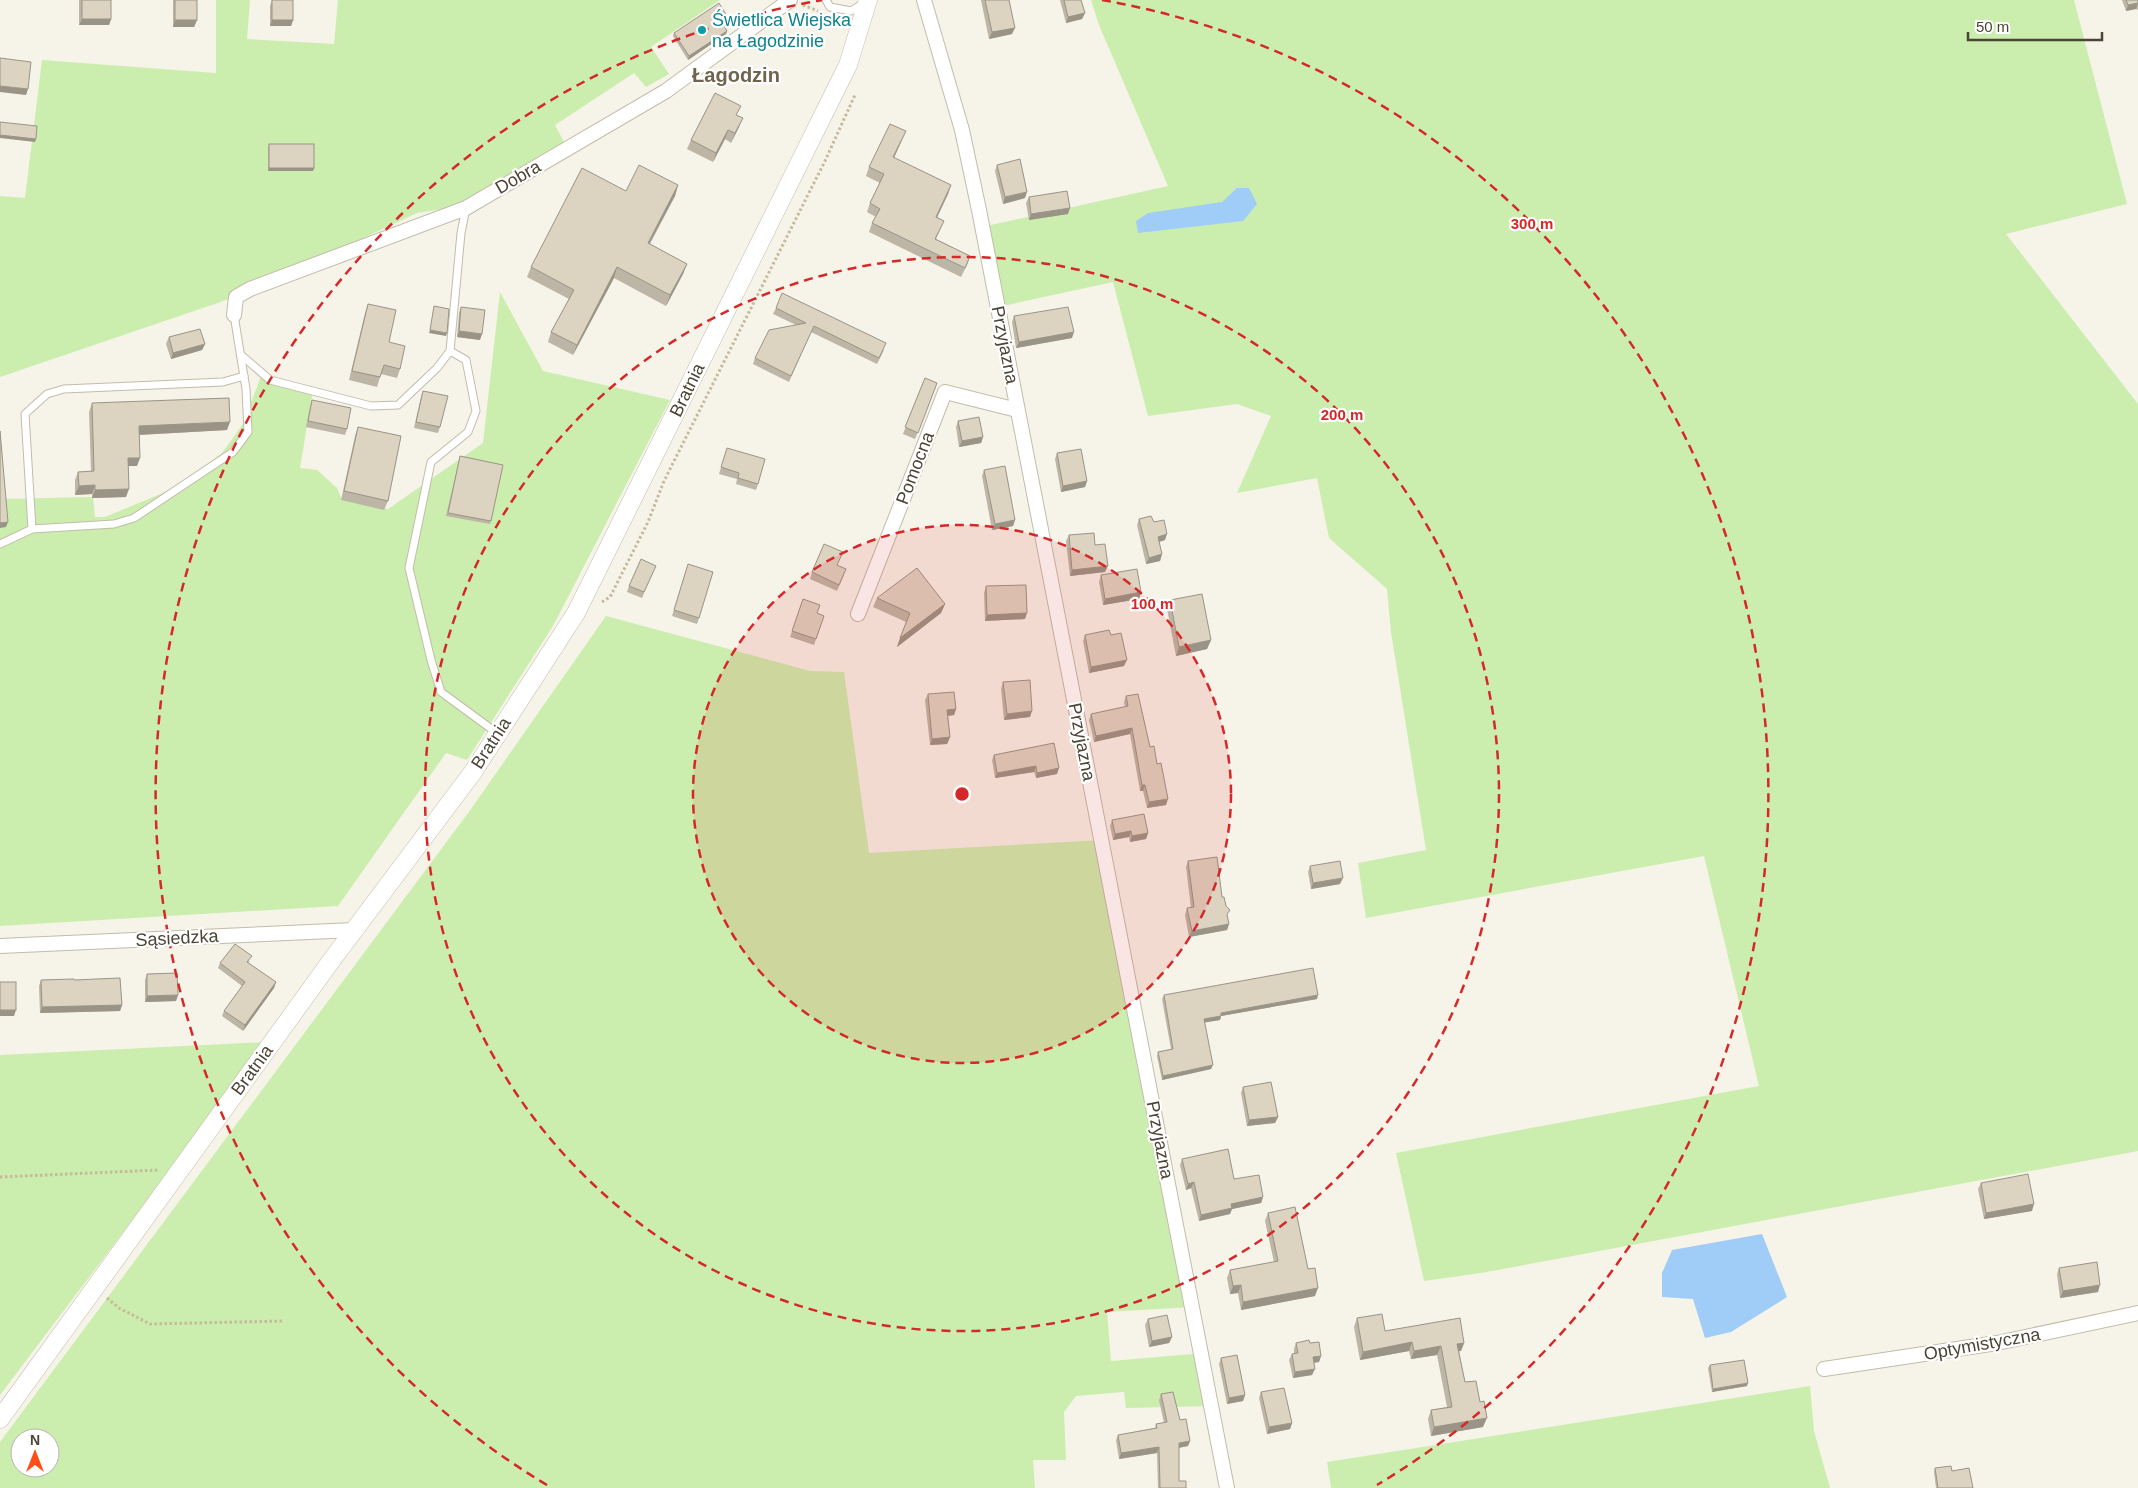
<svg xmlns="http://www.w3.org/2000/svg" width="2138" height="1488" viewBox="0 0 2138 1488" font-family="Arial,sans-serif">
<rect width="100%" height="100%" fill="#f6f3e9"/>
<g fill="#cbeeae" fill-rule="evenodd">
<polygon points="216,0 250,0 247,39 334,44 338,0 720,0 651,47 669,74 646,87 634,73 555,125 564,142 450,208 417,213 241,295 0,377 0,196 25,198 42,60 216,73"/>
<polygon points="1091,0 2074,0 2127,204 2006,234 2138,404 2138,1151 1481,1273 1424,1281 1396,1153 1759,1086 1704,856 1366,918 1358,863 1426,850 1391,632 1387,589 1329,538 1317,478 1237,493 1271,416 1237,404 1148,416 1113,282 998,307 982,227 1168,186 1099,25"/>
<polygon points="500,292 543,371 670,400 553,626 467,760 446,753 338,906 0,926 0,499 93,497 95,517 105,517 175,488 222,453 243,424 263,371 290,389 313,390 300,468 317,470 337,488 342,500 388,509 483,443"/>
<path d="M 606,616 L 810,671 L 844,672 L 869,853 L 1103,840 L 1193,1307 L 1107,1312 L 1111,1361 L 1204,1353 L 1212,1406 L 1126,1408 L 1124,1392 L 1076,1396 L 1064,1412 L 1066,1460 L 1033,1460 L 1035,1488 L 0,1488 L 0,1442 L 471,809 ZM 20,1438 L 50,1438 L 50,1468 L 20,1468 Z"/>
<polygon points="267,1042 0,1395 0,1055"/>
<polygon points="1810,1386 1814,1431 1830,1488 1331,1488 1327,1462"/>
</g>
<g fill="#a0ccf8">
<polygon points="1237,188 1249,188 1257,204 1243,221 1138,233 1136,221 1148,213 1222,202"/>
<polygon points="1762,1234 1787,1297 1731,1332 1705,1338 1693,1299 1662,1297 1662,1273 1672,1250"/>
</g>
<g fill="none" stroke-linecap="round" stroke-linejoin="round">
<defs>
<g id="service">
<polyline points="826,0 830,7 851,11 864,3"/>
<polyline points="450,351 466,360 476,411 468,432 431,462 409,568 431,660 441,692 497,733"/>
<polyline points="241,355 270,380 371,406 398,405 437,368 450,351 461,233 466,208"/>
<polyline points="32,529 25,414 47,394 64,389 223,382 244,376"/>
<polyline points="0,544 32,529 114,524 134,518 233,452 248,432 246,389 234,315"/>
</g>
<g id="minor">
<polyline points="924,0 962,130 979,210 1227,1488"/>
<polyline points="234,315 236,297 250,289 466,208 666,91 790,0"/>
<polyline points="858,614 945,392 1017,410"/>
<polyline points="0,946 354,930"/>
<polyline points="1824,1369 1997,1343 2138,1313"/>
</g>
<polyline id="tertiary" points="0,1419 331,961 473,772 576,613 848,65 868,0"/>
</defs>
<use href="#service" stroke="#c3bcaa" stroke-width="9"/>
<use href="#minor" stroke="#c3bcaa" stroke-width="16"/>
<use href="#tertiary" stroke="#c3bcaa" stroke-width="19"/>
<g stroke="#c6ba9a" stroke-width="3" stroke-dasharray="2.5 2.5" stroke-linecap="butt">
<polyline points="803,5 818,11"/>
<polyline points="602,602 610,597 648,522 664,481 825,161 855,95"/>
<polyline points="0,1177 159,1170"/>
<polyline points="107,1298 119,1308 150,1324 284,1321"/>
</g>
<use href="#service" stroke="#fff" stroke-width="7"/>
<use href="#minor" stroke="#fff" stroke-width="14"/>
<use href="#tertiary" stroke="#fff" stroke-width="18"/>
</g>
<g fill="#bdb5a5">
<polygon points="79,0 111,0 111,19 109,25 79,25"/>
<polygon points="173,0 197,0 197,20 194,27 173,27"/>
<polygon points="272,0 293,20 291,26 270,26 270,6"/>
<polygon points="981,0 1009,0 1012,34 989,39"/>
<polygon points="1060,0 1081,0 1085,13 1082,19 1066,23"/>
<polygon points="2122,0 2138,0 2138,10 2136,9 2126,11"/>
<polygon points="729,19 728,22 724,25 727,31 726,34 688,60 673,36 674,33"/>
<polygon points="737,115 739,127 731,143 725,139 713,162 687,149 691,140"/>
<polygon points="902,140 894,158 951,185 948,194 937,217 944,221 936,239 970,256 961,277 869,232 872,223 876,217 867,212 870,203 880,183 866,176 869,167"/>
<polygon points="269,144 314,168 313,171 268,171 268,147"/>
<polygon points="997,165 1025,198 1003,204 995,171"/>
<polygon points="678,185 675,196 650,244 687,264 683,274 666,306 614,278 573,355 548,342 551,332 569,299 527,277 531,267 626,191"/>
<polygon points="1029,197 1068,214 1029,220 1026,203"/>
<polygon points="368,304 389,342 400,369 397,378 381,374 377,387 349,380 365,313"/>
<polygon points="461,307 480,340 457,337 459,313"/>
<polygon points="776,308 884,350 877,364 811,332 789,382 753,364 755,358 796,325 773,314"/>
<polygon points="1014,316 1072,338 1016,348 1012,322"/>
<polygon points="169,337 205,344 202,350 171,359 166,344"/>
<polygon points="925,378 937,383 915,439 903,434"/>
<polygon points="423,391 440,427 438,433 414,428 421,397"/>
<polygon points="312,400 347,429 345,435 306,427 310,407"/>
<polygon points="92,403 227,430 139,435 137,466 128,466 126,497 92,498 92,494 75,495 75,480 78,472 91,471 89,412"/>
<polygon points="958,421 983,437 981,443 959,447 956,427"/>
<polygon points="358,427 388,501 384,510 341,500 355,436"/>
<polygon points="727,448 758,484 756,490 736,484 737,479 719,474"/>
<polygon points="1057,453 1087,481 1085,487 1061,492 1055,459"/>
<polygon points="460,456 491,521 490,524 446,516"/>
<polygon points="984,470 1015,520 1013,526 992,530 982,476"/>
<polygon points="1139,519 1154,522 1165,540 1159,542 1162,554 1160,561 1146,564 1137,525"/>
<polygon points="1069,535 1095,545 1105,572 1070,576 1066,541"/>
<polygon points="837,565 844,575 837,591 810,579 812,572"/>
<polygon points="686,570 699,618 697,624 672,616"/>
<polygon points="653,572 642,598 627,592 629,586"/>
<polygon points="1101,575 1141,592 1139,599 1103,605 1099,582"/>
<polygon points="986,586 1025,619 985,621 984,593"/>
<polygon points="877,598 945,604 941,613 897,647 906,622 873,607"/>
<polygon points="803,599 817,613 824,616 814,645 790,637"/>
<polygon points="1170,600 1211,640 1207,649 1176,656 1167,609"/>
<polygon points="1085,635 1111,635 1124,666 1089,673 1083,641"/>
<polygon points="1003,682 1030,717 1004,720 1001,689"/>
<polygon points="928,694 956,709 954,715 948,716 950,737 947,744 930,745 925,700"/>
<polygon points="1126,696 1150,747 1166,805 1147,808 1143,791 1140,791 1130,734 1094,742 1089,720 1091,714 1125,707 1124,702"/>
<polygon points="1054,743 1057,774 1036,778 1034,772 995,778 992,760 994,755"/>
<polygon points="1112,820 1148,833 1146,839 1130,842 1129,837 1113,840 1110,826"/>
<polygon points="1188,861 1222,897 1229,924 1227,930 1189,937 1185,915 1187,908 1191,908 1186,867"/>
<polygon points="1310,866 1340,884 1311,889 1308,872"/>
<polygon points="250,961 248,963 276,982 274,988 243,1031 222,1016 224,1011 242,986 218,968 220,963"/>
<polygon points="147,974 178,995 176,1001 145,1002 145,980"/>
<polygon points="41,980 74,980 122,1005 120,1011 40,1013 39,986"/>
<polygon points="1164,995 1317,999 1221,1016 1220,1020 1204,1022 1211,1069 1162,1080 1157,1056 1158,1052 1171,1049 1162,999"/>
<polygon points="1243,1087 1278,1117 1275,1123 1247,1126 1241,1093"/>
<polygon points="1182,1159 1234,1179 1263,1197 1261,1203 1232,1209 1230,1214 1199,1221 1191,1188 1186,1190 1180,1165"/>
<polygon points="1981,1183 2032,1211 1984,1219 1978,1189"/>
<polygon points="1268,1213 1308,1269 1315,1296 1241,1310 1238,1293 1230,1294 1227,1278 1230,1270 1274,1262 1265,1221"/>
<polygon points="2059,1268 2098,1292 2060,1298 2057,1274"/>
<polygon points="1357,1318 1385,1331 1464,1343 1461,1351 1459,1351 1465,1382 1483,1427 1431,1436 1428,1419 1431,1410 1447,1407 1437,1355 1411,1359 1409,1351 1360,1360 1354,1327"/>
<polygon points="1148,1319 1172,1337 1169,1343 1149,1347 1145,1325"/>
<polygon points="1296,1343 1310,1343 1321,1356 1319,1362 1314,1363 1312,1375 1293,1378 1289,1360 1292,1354 1294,1354 1294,1349"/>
<polygon points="1221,1358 1245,1395 1243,1401 1227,1404 1219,1364"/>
<polygon points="1710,1365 1747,1386 1712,1392 1708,1368"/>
<polygon points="1261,1392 1292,1423 1290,1429 1267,1434 1259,1398"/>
<polygon points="1161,1394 1180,1420 1190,1441 1188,1446 1179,1448 1179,1481 1186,1488 1158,1488 1157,1453 1119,1459 1116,1440 1118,1435 1155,1428 1156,1424 1164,1423 1159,1400"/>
<polygon points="1935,1468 1952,1471 1973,1488 1936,1488 1934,1472"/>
</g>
<g fill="#9a9486">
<polygon points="2138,3 2136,9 2126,11 2128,5"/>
<polygon points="1085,13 1082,19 1066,23 1068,17"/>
<polygon points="82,19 111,19 109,25 79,25"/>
<polygon points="729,19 728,22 721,27 723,24"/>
<polygon points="175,20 197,20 194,27 173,27"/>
<polygon points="272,20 293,20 291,26 270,26"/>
<polygon points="1015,28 1012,34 989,39 992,32"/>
<polygon points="727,31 726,34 688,60 689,56"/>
<polygon points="0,86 28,89 26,95 0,92"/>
<polygon points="743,118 739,127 731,143 735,133"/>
<polygon points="728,130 725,139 713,162 716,153"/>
<polygon points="906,131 902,140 890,166 893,157"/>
<polygon points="0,135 36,139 35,142 0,138"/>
<polygon points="269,168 314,168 313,171 268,171"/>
<polygon points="678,185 675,196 644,253 648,243"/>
<polygon points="951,185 948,194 933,226 936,217"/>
<polygon points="1027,192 1025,198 1003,204 1005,197"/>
<polygon points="1070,208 1068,214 1029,220 1031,214"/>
<polygon points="970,256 967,265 961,277 965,268"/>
<polygon points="687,264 683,274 666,306 670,295"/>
<polygon points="617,267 614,278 573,355 577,345"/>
<polygon points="430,330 447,333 446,336 429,333"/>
<polygon points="459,331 482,334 480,340 457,337"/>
<polygon points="1074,332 1072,338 1016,348 1019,342"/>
<polygon points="205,344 202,350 171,359 173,353"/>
<polygon points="230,422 227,430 136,435 139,426"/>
<polygon points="983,437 981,443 959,447 962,441"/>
<polygon points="128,458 140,458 137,466 125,466"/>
<polygon points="1087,481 1085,487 1061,492 1063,486"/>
<polygon points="95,485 92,494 75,495 79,486"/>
<polygon points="129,489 126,497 92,498 95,490"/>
<polygon points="1015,520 1013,526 992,530 995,524"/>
<polygon points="8,522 6,527 0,528 0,523"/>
<polygon points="1167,534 1165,540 1155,543 1158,537"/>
<polygon points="1162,554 1160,561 1146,564 1149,558"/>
<polygon points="1108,566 1105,572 1070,576 1072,570"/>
<polygon points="1141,592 1139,599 1103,605 1105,599"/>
<polygon points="945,604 941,613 897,647 900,638"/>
<polygon points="1027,613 1025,619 985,621 987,615"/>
<polygon points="1211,640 1207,649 1176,656 1179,647"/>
<polygon points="1127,660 1124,666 1089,673 1091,667"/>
<polygon points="956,709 954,715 945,716 947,710"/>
<polygon points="1032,711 1030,717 1004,720 1007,714"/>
<polygon points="1132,728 1130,734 1094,742 1096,736"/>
<polygon points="950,737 947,744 930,745 932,739"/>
<polygon points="1036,766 1034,772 995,778 997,773"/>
<polygon points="1059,768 1057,774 1036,778 1037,773"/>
<polygon points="1142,785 1145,785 1143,791 1140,791"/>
<polygon points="1168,799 1166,805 1147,808 1149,802"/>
<polygon points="1131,831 1129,837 1113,840 1115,834"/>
<polygon points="1148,833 1146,839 1130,842 1132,836"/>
<polygon points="1343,878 1340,884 1311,889 1313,883"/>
<polygon points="1229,924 1227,930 1189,937 1192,931"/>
<polygon points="276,982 274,988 243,1031 245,1025"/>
<polygon points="178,995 176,1001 145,1002 147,996"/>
<polygon points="1318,995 1317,999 1221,1016 1220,1020 1202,1023 1204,1019 1221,1013"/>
<polygon points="122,1005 120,1011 40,1013 42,1007"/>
<polygon points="0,1010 16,1010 14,1016 0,1016"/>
<polygon points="1213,1065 1211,1069 1162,1080 1163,1076"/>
<polygon points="1278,1117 1275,1123 1247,1126 1249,1120"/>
<polygon points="1194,1182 1191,1188 1186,1190 1188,1184"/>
<polygon points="1263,1197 1261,1203 1232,1209 1230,1214 1199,1221 1201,1215 1231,1204"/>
<polygon points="2034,1204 2032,1211 1984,1219 1986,1213"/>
<polygon points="1241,1285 1238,1293 1230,1294 1233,1286"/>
<polygon points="2100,1285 2098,1292 2060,1298 2063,1291"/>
<polygon points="1318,1288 1315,1296 1241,1310 1243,1302"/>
<polygon points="1172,1337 1169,1343 1149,1347 1152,1341"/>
<polygon points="1412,1342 1409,1351 1360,1360 1363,1352"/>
<polygon points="1464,1343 1461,1351 1454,1352 1457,1344"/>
<polygon points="1441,1346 1437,1355 1411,1359 1414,1351"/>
<polygon points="1321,1356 1319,1362 1310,1363 1313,1357"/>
<polygon points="1315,1369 1312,1375 1293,1378 1295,1372"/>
<polygon points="1748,1383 1747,1386 1712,1392 1713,1389"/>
<polygon points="1245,1395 1243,1401 1227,1404 1229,1398"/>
<polygon points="1487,1418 1483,1427 1431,1436 1434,1427"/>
<polygon points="1292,1423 1290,1429 1267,1434 1269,1427"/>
<polygon points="1190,1441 1188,1446 1177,1448 1179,1443"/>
<polygon points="1159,1447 1157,1453 1119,1459 1121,1453"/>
</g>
<g fill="#dcd3c0" stroke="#9a9486">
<rect x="82" y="0" width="29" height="19"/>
<rect x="175" y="0" width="22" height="20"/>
<rect x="272" y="0" width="21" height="20"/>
<polygon points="985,0 1009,0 1015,28 992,32"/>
<polygon points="1064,0 1081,0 1085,13 1068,17"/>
<polygon points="2126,0 2138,0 2138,3 2128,5"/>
<polygon points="719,3 729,19 723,24 727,31 689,56 674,33"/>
<polygon points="0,58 31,62 28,89 0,86"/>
<polygon points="715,93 741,106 736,115 743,118 735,133 728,130 716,153 691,140"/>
<polygon points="0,122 37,126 36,139 0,135"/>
<polygon points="890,124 906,131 893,157 951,185 936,217 944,221 935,239 970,256 965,268 872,223 880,209 870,203 884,174 869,167"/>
<rect x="269" y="144" width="45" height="24"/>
<polygon points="1020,159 1027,192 1005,197 997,165"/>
<polygon points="639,165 678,185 648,243 687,264 670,295 617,267 577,345 551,332 574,290 531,267 582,168 626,191"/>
<polygon points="1067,191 1070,208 1031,214 1029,197"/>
<polygon points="782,293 886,343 879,358 814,326 791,376 755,358 769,330 806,323 776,308"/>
<polygon points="368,304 396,310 389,342 405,346 400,369 384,365 380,377 352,371"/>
<polygon points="434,306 449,309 447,333 430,330"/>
<polygon points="461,307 485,310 482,334 459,331"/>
<polygon points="1068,307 1074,332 1019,342 1014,316"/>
<polygon points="200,329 205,344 173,353 169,337"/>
<polygon points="925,378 937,383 918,433 905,427"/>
<polygon points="423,391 448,396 440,427 416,422"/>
<polygon points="229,398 230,422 139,426 140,458 128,458 129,489 95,490 95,485 79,486 78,472 94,471 92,403"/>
<polygon points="312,400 351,408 347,429 308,421"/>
<polygon points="979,417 983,437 962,441 958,421"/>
<polygon points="358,427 401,436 388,501 344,491"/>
<polygon points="0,431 8,522 0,523"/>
<polygon points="727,448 765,459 758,484 738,478 739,473 721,467"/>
<polygon points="1081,449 1087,481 1063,486 1057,453"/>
<polygon points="460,456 503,465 491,521 448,513"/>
<polygon points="1005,466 1015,520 995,524 984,470"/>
<polygon points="1151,516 1154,522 1164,520 1167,534 1158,537 1162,554 1149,558 1139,519"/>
<polygon points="1094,533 1095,545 1105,544 1108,566 1072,570 1069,535"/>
<polygon points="824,544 843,552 837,565 846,569 839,585 812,572"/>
<polygon points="641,559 656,566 644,592 629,586"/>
<polygon points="688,564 713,572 699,618 674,610"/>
<polygon points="917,568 945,604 900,638 910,613 877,598"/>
<polygon points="1137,569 1141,592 1105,599 1101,575"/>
<polygon points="1026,585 1027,613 987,615 986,586"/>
<polygon points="1202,594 1211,640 1179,647 1170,600"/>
<polygon points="803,599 820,605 817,613 824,616 816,639 792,631"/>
<polygon points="1109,630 1111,635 1121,633 1127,660 1091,667 1085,635"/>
<polygon points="1030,680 1032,711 1007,714 1003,682"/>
<polygon points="954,692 956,709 947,710 950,737 932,739 928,694"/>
<polygon points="1138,694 1150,747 1154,746 1157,764 1161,763 1168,799 1149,802 1145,785 1142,785 1132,728 1096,736 1091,714 1128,706 1126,696"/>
<polygon points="1054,743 1059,768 1037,773 1036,766 997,773 994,755"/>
<polygon points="1144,814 1148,833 1132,836 1131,831 1115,834 1112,820"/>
<polygon points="1217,857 1222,897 1224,897 1226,906 1230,910 1227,914 1229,924 1192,931 1187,908 1194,907 1188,861"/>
<polygon points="1340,861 1343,878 1313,883 1310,866"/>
<polygon points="235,944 252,956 247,962 276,982 245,1025 224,1011 245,982 220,963"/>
<polygon points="1313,968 1318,995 1221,1013 1221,1016 1204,1019 1213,1065 1163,1076 1158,1052 1173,1049 1164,995"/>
<polygon points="177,973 178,995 147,996 147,974"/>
<polygon points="120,978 122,1005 42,1007 41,980 74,979 74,980"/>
<rect x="0" y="982" width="16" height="28"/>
<polygon points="1271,1082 1278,1117 1249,1120 1243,1087"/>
<polygon points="1228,1149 1234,1179 1259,1175 1263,1197 1231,1204 1232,1208 1201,1215 1194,1182 1188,1184 1182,1159"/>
<polygon points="2028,1174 2034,1204 1986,1213 1981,1183"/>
<polygon points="1295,1207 1308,1269 1315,1268 1318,1288 1243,1302 1241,1285 1233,1286 1230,1270 1278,1261 1268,1213"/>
<polygon points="2097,1262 2100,1285 2063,1291 2059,1268"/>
<polygon points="1382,1314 1385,1331 1460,1318 1464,1343 1457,1344 1465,1382 1476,1381 1480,1402 1484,1401 1487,1418 1434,1427 1431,1410 1452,1407 1441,1346 1414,1351 1412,1342 1363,1352 1357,1318"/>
<polygon points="1167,1315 1172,1337 1152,1341 1148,1319"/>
<polygon points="1309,1340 1310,1343 1319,1342 1321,1356 1313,1357 1315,1369 1295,1372 1292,1354 1298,1353 1296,1343"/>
<polygon points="1237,1355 1245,1395 1229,1398 1221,1358"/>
<polygon points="1744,1360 1748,1383 1713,1389 1710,1365"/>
<polygon points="1284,1388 1292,1423 1269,1427 1261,1392"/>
<polygon points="1173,1392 1180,1420 1186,1419 1190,1441 1179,1443 1179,1481 1186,1481 1186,1488 1160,1488 1159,1447 1121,1453 1118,1435 1157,1428 1156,1424 1167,1422 1161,1394"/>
<polygon points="1951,1466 1952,1471 1969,1468 1973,1488 1938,1488 1935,1468"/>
</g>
<circle cx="962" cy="794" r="269" fill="#d62828" fill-opacity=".12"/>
<g fill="none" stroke="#d62828" stroke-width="2.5" stroke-dasharray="9 6">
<circle cx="962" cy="794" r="269"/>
<circle cx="962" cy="794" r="537"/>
<path d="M547 1485A806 806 0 0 1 822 0M1102 0A806 806 0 0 1 1377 1485"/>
</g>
<circle fill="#0f9aa8" stroke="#fff" stroke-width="2" cx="702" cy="30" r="5"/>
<g text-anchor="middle" stroke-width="4.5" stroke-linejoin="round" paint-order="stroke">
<g font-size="18" fill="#0d838f" stroke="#fff" text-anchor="start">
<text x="712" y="26">Świetlica Wiejska<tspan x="712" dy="21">na Łagodzinie</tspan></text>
</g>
<g font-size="18" fill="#4b4536" stroke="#fff">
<text transform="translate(518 177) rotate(-30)" y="6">Dobra</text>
<text transform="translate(1005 345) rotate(79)" y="6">Przyjazna</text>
<text transform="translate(687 390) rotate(-64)" y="6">Bratnia</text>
<text transform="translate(915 468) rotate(-69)" y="6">Pomocna</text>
<text transform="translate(1082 742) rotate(79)" y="6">Przyjazna</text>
<text transform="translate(491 743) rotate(-57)" y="6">Bratnia</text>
<text transform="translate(177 938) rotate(-3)" y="6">Sąsiedzka</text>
<text transform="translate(252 1070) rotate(-54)" y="6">Bratnia</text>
<text transform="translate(1160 1140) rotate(79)" y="6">Przyjazna</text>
<text transform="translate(1982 1344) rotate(-10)" y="6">Optymistyczna</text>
</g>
<g font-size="20" font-weight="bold" fill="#6f644c" stroke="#fff">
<text x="736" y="82">Łagodzin</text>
</g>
</g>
<circle cx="962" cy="794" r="8" fill="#d62828" stroke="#fff" stroke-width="2.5"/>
<g font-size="15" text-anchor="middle" font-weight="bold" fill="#d62828" stroke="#fff" stroke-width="4.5" stroke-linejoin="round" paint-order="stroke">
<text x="1532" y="229">300 m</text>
<text x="1342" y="420">200 m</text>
<text x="1152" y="609">100 m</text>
</g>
<g transform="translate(35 1453)"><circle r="24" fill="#ffffff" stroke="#b7b5af"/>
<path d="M0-4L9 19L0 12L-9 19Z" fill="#ff4f17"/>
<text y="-8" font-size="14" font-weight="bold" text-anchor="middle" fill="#4b4536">N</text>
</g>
<path d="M1968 32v8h134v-8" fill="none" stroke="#4b4536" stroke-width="2.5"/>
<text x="1976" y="32" font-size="15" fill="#4b4536" stroke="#ffffff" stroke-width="4" paint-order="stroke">50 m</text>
</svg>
